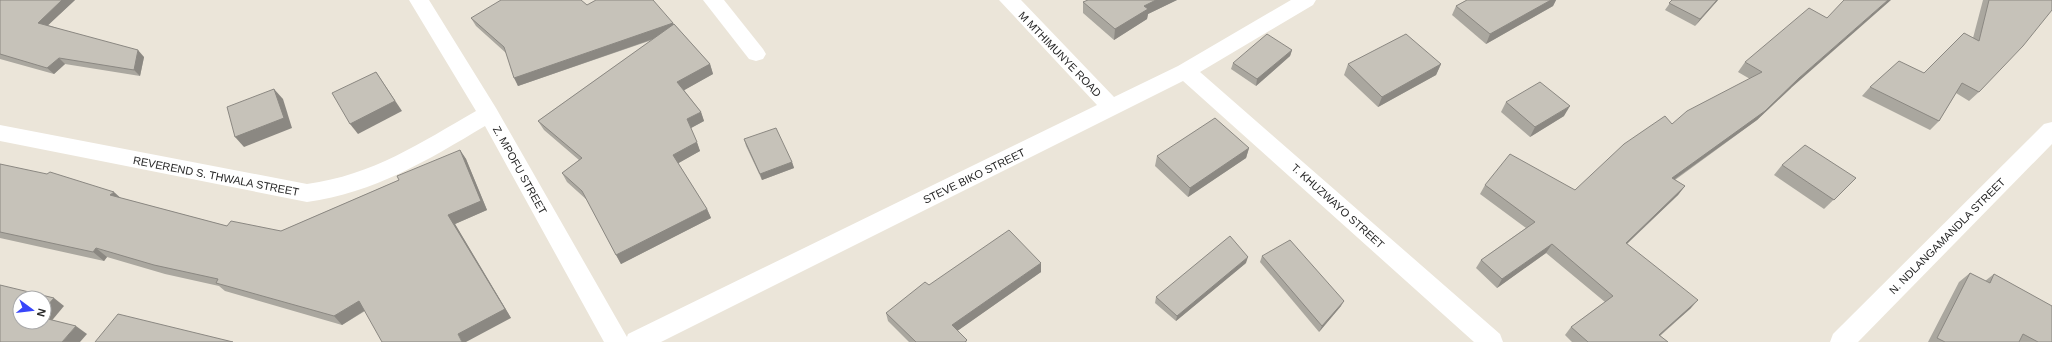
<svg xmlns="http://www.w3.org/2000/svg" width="2052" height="342" viewBox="0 0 2052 342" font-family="Arial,sans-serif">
<rect width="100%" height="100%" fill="#ebe5d9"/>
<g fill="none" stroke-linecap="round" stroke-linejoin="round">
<g fill="#fff" fill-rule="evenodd">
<path d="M 409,0 L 429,0 L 496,108 L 627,337 L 628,334 L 1097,105 L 999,0 L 1021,0 L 1114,97 L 1178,66 L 1291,0 L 1316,0 L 1313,5 L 1200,72 L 1500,334 L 1503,342 L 1474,342 L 1183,81 L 661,342 L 604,342 L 485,126 C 428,160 374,193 307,202 L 0,141 L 0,125 L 307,184 C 373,175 420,143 476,111 Z"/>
<polygon points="703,0 724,0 763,49 766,54 763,59 756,61 749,59"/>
<polygon points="2052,122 2052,144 1858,342 1830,342 1833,334 2044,124"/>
</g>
</g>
<g fill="#aaa79f">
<polygon points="0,0 75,0 48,25 144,57 140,76 65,64 54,74 0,59"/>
<polygon points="1088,0 1177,0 1148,14 1147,19 1114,40 1083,13 1083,2"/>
<polygon points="1467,0 1556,0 1553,6 1486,44 1452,15 1456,6"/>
<polygon points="1672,0 1718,0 1695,26 1665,10"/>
<polygon points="1983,0 2052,0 1979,92 1969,101 1956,93 1939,121 1930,130 1862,96 1870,87 1924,73 1973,38"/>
<polygon points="587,5 673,23 710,64 713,74 684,90 701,112 704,121 691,128 700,151 678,163 707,209 711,218 621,264 587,200 567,182 562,173 579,160 544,130 538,121 652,40 518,86 506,53 476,26 471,18"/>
<polygon points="1292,50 1290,56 1256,86 1231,69 1233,63"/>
<polygon points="1745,62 1791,88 1757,120 1675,180 1685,186 1678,195 1627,244 1691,308 1660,336 1668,342 1572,342 1565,335 1571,327 1605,302 1546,253 1497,288 1476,268 1481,260 1526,228 1480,194 1485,185 1575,190 1672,124 1750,79 1738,72"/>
<polygon points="1348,64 1441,64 1436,75 1378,107 1344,75"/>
<polygon points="1506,102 1564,116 1530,137 1501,112"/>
<polygon points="744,139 792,162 794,168 762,180 746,146"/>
<polygon points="1249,148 1246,158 1188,197 1155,166 1157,156"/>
<polygon points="460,150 466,159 487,210 455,224 511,318 365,311 342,325 225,291 219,286 165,274 107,257 104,261 0,238 0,164 121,198 227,226 281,231 399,180"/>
<polygon points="1782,165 1856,178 1824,209 1774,175"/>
<polygon points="1262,256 1341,306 1319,332 1260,262"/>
<polygon points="1041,263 1041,272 957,331 967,342 909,342 888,321 886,313 929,285"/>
<polygon points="1246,263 1176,321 1155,303 1156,297"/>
<polygon points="1970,273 1985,281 1994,274 2052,342 1928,342 1959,282"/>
</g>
<g fill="#8b8882">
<polygon points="62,0 75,0 44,29 38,23"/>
<polygon points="1156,0 1177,0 1148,14 1147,19 1114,40 1115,29 1144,6"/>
<polygon points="1551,0 1556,0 1553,6 1486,44 1490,34"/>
<polygon points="1717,0 1718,0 1695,26 1700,19"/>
<polygon points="1888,0 1891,0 1791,88 1757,120 1665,186 1672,178 1799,78"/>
<polygon points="673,23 676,31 518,86 514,78"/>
<polygon points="138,50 144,57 140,76 134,70"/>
<polygon points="1292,50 1290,56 1256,86 1257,79"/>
<polygon points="59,58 65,64 54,74 47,68"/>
<polygon points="710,64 713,74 681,92 677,82"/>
<polygon points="1441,64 1436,75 1378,107 1382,97"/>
<polygon points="376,72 402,111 358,134 350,124"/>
<polygon points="274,89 283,99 292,128 244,147 235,137"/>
<polygon points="1570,106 1564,116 1530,137 1535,127"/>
<polygon points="701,112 704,121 691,128 687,119"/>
<polygon points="697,142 700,151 677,164 673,155"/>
<polygon points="1249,148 1246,158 1188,197 1190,188"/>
<polygon points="460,150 466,159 487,210 455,224 511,318 466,342 462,342 458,334 448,215"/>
<polygon points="792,162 794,168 762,180 760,174"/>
<polygon points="1685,186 1678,195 1619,251 1626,243"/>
<polygon points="114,192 124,201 110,195"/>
<polygon points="707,209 711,218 621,264 616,255"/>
<polygon points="1552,244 1546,253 1497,288 1502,279"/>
<polygon points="96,248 107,257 104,261 93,252"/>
<polygon points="1248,257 1246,263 1176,321 1177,316"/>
<polygon points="1041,263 1041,272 953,334 952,325"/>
<polygon points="54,298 64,306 49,324 44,321 44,309"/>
<polygon points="1698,300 1691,308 1652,342 1659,335"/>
<polygon points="359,301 367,309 342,325 334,316"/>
<polygon points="1344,301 1341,306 1319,332 1322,326"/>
<polygon points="76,326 87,334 80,342 62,342"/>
</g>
<g fill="#c6c2b9" stroke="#8b8882">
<polygon points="0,0 62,0 38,23 138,50 134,70 59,58 47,68 0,54"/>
<polygon points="501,0 581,0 587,5 596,0 653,0 673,23 514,78 504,47 471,18"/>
<polygon points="1088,0 1156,0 1144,6 1148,9 1115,29 1083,2"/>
<polygon points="1467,0 1551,0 1490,34 1456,6"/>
<polygon points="1672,0 1717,0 1700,19 1669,3"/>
<polygon points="1844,0 1888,0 1799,78 1765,111 1672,178 1685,186 1626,243 1698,300 1659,335 1668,342 1588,342 1571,327 1613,296 1552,244 1502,279 1481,260 1535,222 1485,185 1510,154 1575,190 1624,144 1665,116 1672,124 1687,111 1762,72 1745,62 1809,8 1827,18"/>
<polygon points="1989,0 2052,0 2052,10 2023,46 1979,92 1962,83 1939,121 1870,87 1899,61 1924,73 1964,33 1979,41"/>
<polygon points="674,24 710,64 677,82 701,112 687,119 697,142 673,155 707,209 616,255 582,191 562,173 582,158 538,121"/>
<polygon points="1267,34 1292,50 1257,79 1233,63"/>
<polygon points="1406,34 1441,64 1382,97 1348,64"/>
<polygon points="376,72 395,101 350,124 332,93"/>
<polygon points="1540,82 1570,106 1535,127 1506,102"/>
<polygon points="274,89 284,118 235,137 227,107"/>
<polygon points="1215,118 1249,148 1190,188 1157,156"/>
<polygon points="776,128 792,162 760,174 744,139"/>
<polygon points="1805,145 1856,178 1834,200 1782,165"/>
<polygon points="460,150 481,201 448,215 505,309 458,334 462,342 382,342 359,301 334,316 216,283 218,279 154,265 96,248 93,252 0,232 0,164 47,174 50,172 114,192 110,195 227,226 231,221 281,231 399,180 397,176"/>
<polygon points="1009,230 1041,263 952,325 967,340 965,342 916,342 886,313 925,282 929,285"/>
<polygon points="1230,236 1248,257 1177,316 1156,297"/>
<polygon points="1290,240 1344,301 1322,326 1262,256"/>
<polygon points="1970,273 1990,283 1994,274 2052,306 2052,342 2038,342 2023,334 2019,342 1945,342 1937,338"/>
<polygon points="0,285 54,298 44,309 44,298 20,298 20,322 44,322 44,318 76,326 62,342 0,342"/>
<polygon points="118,314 233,342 95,342"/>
</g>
<g text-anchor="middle" stroke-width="3" stroke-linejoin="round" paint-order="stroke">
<g font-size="11" fill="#282828" stroke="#fff">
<text transform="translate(1060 54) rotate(46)" y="4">M MTHIMUNYE ROAD</text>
<text transform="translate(520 170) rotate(61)" y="4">Z. MPOFU STREET</text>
<text transform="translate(216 176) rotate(11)" y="4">REVEREND S. THWALA STREET</text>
<text transform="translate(974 176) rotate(-26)" y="4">STEVE BIKO STREET</text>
<text transform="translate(1338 206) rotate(42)" y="4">T. KHUZWAYO STREET</text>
<text transform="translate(1947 236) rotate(-45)" y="4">N. NDLANGAMANDLA STREET</text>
</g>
</g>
<g transform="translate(32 310) rotate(105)"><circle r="19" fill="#ffffff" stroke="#a9a9a9"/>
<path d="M0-3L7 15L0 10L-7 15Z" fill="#3846fa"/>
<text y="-6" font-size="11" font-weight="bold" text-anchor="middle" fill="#282828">N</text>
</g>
</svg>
